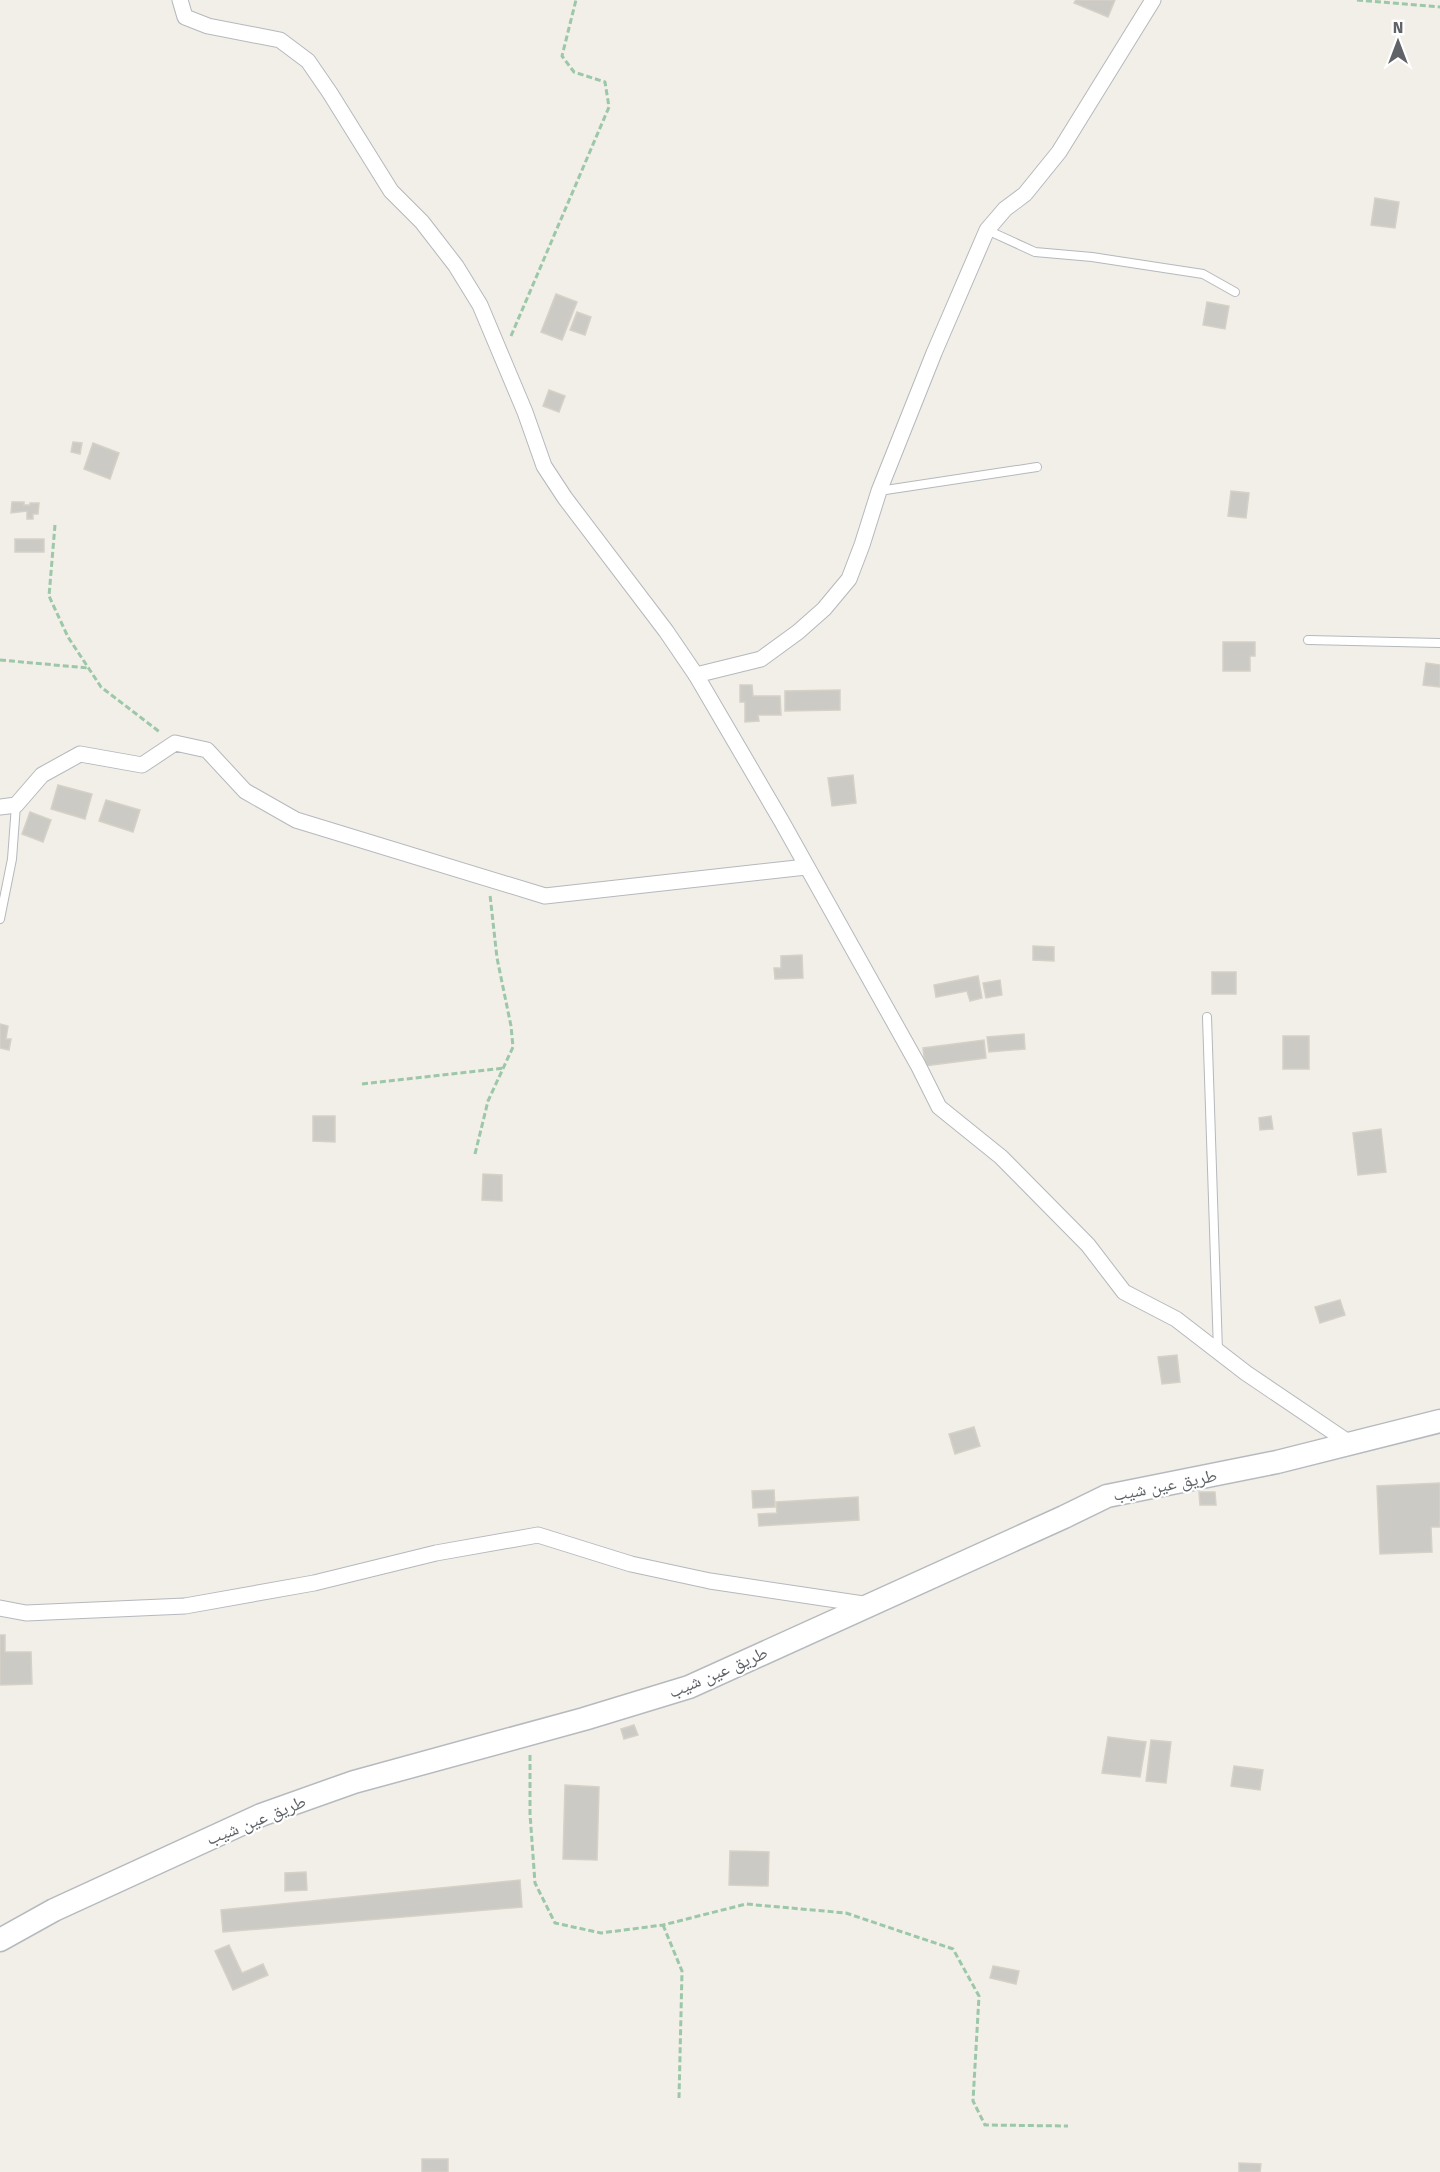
<svg xmlns="http://www.w3.org/2000/svg" width="1440" height="2172" viewBox="0 0 1440 2172" font-family="'Fira Sans','Noto Naskh Arabic',sans-serif">
<rect width="100%" height="100%" fill="#f1efe8"/>
<g fill="#cccac5" stroke="#d6d1c6" stroke-width="1.5">
<polygon points="1076,0 1115,0 1108,17 1074,3"/>
<polygon points="1375,198 1399,202 1395,228 1371,225"/>
<polygon points="556,294 577,302 562,340 541,332"/>
<polygon points="1207,302 1229,306 1225,329 1203,325"/>
<polygon points="577,312 591,317 585,335 570,330"/>
<polygon points="549,390 565,396 559,412 543,406"/>
<polygon points="73,442 82,443 80,454 71,452"/>
<polygon points="93,443 119,453 110,479 84,469"/>
<polygon points="1231,491 1249,493 1246,518 1228,516"/>
<polygon points="12,502 24,502 24,505 30,505 30,503 39,503 38,514 33,514 33,519 27,519 27,511 11,513"/>
<rect x="15" y="539" width="29" height="13"/>
<polygon points="1223,642 1255,642 1255,656 1250,656 1250,671 1223,671"/>
<polygon points="1426,663 1440,665 1440,687 1423,685"/>
<polygon points="740,685 752,685 753,696 780,696 781,715 758,715 759,721 745,722 745,702 740,702"/>
<polygon points="840,690 840,710 785,711 785,691"/>
<polygon points="853,775 856,803 832,806 828,778"/>
<polygon points="58,785 92,794 85,819 51,809"/>
<polygon points="106,800 140,810 133,832 99,821"/>
<polygon points="30,812 51,820 43,842 22,834"/>
<polygon points="1033,946 1054,947 1054,961 1033,960"/>
<polygon points="802,955 803,978 775,979 774,968 781,968 781,956"/>
<rect x="1212" y="972" width="24" height="22"/>
<polygon points="978,976 982,998 970,1001 967,991 936,997 934,985"/>
<polygon points="1000,980 1002,995 986,998 983,983"/>
<polygon points="0,1024 8,1026 6,1039 11,1039 9,1050 0,1048"/>
<polygon points="1024,1034 1025,1049 989,1052 987,1037"/>
<rect x="1283" y="1036" width="26" height="33"/>
<polygon points="984,1040 986,1058 925,1066 923,1048"/>
<polygon points="313,1116 335,1116 335,1142 313,1141"/>
<polygon points="1271,1116 1273,1129 1260,1130 1259,1118"/>
<polygon points="1381,1129 1386,1172 1358,1175 1353,1133"/>
<polygon points="483,1174 502,1175 502,1201 482,1200"/>
<polygon points="1340,1300 1345,1315 1320,1323 1315,1307"/>
<polygon points="1177,1355 1180,1382 1162,1384 1158,1357"/>
<polygon points="974,1427 980,1446 955,1454 949,1434"/>
<polygon points="1440,1483 1440,1527 1431,1527 1432,1552 1380,1554 1377,1486"/>
<polygon points="774,1490 775,1507 753,1508 752,1491"/>
<polygon points="1199,1492 1215,1492 1216,1505 1200,1505"/>
<polygon points="858,1497 859,1520 759,1526 758,1514 777,1513 776,1502"/>
<polygon points="0,1635 5,1635 5,1652 31,1652 32,1684 0,1685"/>
<polygon points="634,1725 638,1735 624,1739 621,1729"/>
<polygon points="1108,1737 1146,1742 1140,1777 1102,1773"/>
<polygon points="1151,1740 1171,1742 1166,1783 1146,1781"/>
<polygon points="1234,1766 1263,1770 1260,1790 1231,1786"/>
<polygon points="565,1785 599,1787 597,1860 563,1859"/>
<polygon points="730,1851 769,1852 768,1886 729,1885"/>
<polygon points="306,1872 307,1890 285,1891 285,1873"/>
<polygon points="520,1880 522,1907 223,1932 221,1910"/>
<polygon points="229,1945 242,1973 263,1964 268,1975 233,1990 215,1951"/>
<polygon points="993,1966 1019,1971 1016,1984 990,1978"/>
<rect x="422" y="2159" width="26" height="13"/>
<polygon points="1239,2163 1261,2164 1260,2172 1239,2172"/>
</g>
<g fill="none" stroke-linecap="round" stroke-linejoin="round">
<defs>
<g id="lane">
<polyline points="987,230 1035,252 1092,257 1203,274 1235,292"/>
<polyline points="879,491 1037,467"/>
<polyline points="1308,640 1440,643"/>
<polyline points="0,919 12,859 16,805"/>
<polyline points="1207,1017 1218,1351"/>
</g>
<g id="street">
<polyline points="180,0 185,17 208,26 280,40 308,61 330,93 391,191 422,222 456,266 480,305 525,412 544,466 565,498 666,631 696,675"/>
<polyline points="1153,0 1059,152 1025,194 1005,209 987,230 934,353 879,491 862,545 849,579 824,609 798,632 761,659 696,675 782,822 918,1065 939,1107 1001,1157 1088,1245 1124,1292 1176,1319 1246,1373 1351,1444"/>
<polyline points="0,807 16,805 42,775 80,754 142,765 175,743 207,750 245,791 296,820 545,896 806,867"/>
<polyline points="0,1608 26,1613 185,1606 314,1583 436,1553 538,1535 631,1564 710,1581 870,1605"/>
</g>
<polyline id="secondary" points="0,1940 54,1910 261,1815 354,1782 584,1719 689,1687 1064,1517 1107,1496 1277,1462 1440,1421"/>
</defs>
<use href="#lane" stroke="#b5b8bc" stroke-width="10"/>
<use href="#street" stroke="#b5b8bc" stroke-width="17"/>
<use href="#secondary" stroke="#b6babf" stroke-width="25"/>
<g stroke="#9cc7a9" stroke-width="3" stroke-dasharray="6 3" stroke-linecap="butt">
<polyline points="1357,0 1440,7"/>
<polyline points="511,336 609,107 605,82 574,72 562,56 576,0"/>
<polyline points="55,525 49,596 68,637 101,687 161,733"/>
<polyline points="0,660 88,668"/>
<polyline points="362,1084 504,1068"/>
<polyline points="475,1154 488,1101 513,1047 511,1026 497,958 490,895"/>
<polyline points="530,1755 530,1814 535,1883 555,1923 601,1933 663,1925 746,1904 846,1913 953,1949 979,1996 973,2101 985,2125 1068,2126"/>
<polyline points="663,1925 682,1971 679,2098"/>
</g>
<use href="#lane" stroke="#fff" stroke-width="8"/>
<use href="#street" stroke="#fff" stroke-width="15"/>
<use href="#secondary" stroke="#fff" stroke-width="22"/>
</g>
<g text-anchor="middle" stroke-width="4.5" stroke-linejoin="round" paint-order="stroke">
<g font-size="18" fill="#5f6368" stroke="#fff">
<text transform="translate(1165 1485) rotate(-11)" y="6">طريق عين شيب</text>
<text transform="translate(718 1672) rotate(-23)" y="6">طريق عين شيب</text>
<text transform="translate(256 1820) rotate(-22)" y="6">طريق عين شيب</text>
</g>
</g>
<g transform="translate(1398 42)" stroke="#ffffff" stroke-width="4.5" paint-order="stroke">
<path d="M0-4.5L10 22L0 15L-10 22Z" fill="#5f6368"/>
<text y="-9" font-size="16" font-weight="bold" text-anchor="middle" fill="#5f6368">N</text>
</g>
</svg>
